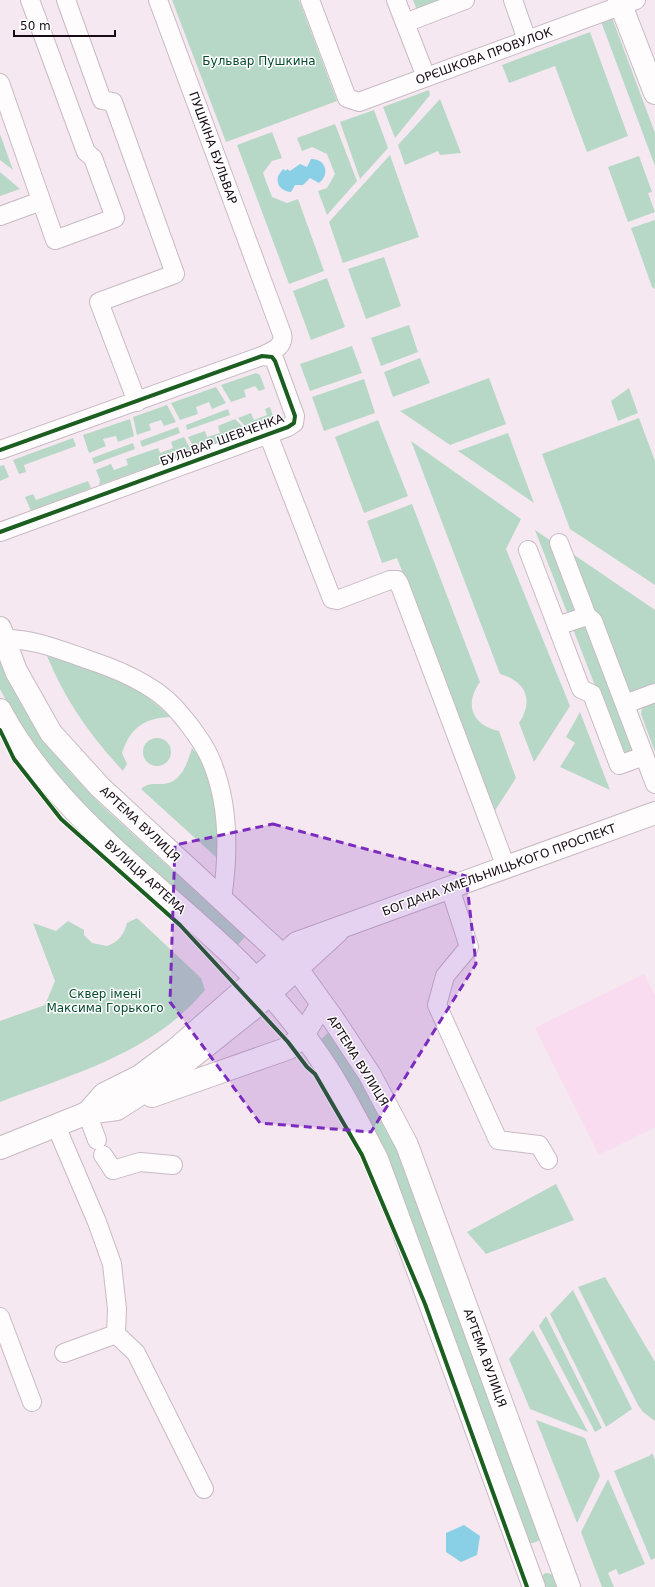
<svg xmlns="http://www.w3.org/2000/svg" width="655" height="1587" viewBox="0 0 655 1587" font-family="'DejaVu Sans',sans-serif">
<rect width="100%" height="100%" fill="#f6e8f1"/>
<polygon fill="#f9dcef" points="644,974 655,995 655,1127 599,1155 535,1028"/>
<g fill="#b7d8c6">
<polygon points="172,0 299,0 337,101 226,142"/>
<polygon points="413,0 458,0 419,15"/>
<polygon points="611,15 655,133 655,166 600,19"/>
<polygon points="590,32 628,136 587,152 555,66 509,83 502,65"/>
<polygon points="429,90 430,95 395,138 383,107"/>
<polygon points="440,99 461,153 440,155 438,151 405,165 398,145"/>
<polygon points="374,110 388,148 360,179 340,122"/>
<polygon points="335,124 357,181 327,215 318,191 327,188 335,174 327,154 312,147 302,151 297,138"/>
<polygon points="272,132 282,158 272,161 263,173 272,197 287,203 298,199 324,271 289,284 237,145"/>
<polygon points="0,134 13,170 0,160"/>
<polygon points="390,155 419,237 343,263 329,222"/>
<polygon points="639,156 652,192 648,193 655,212 628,222 608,167"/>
<polygon points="0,172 20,189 0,196"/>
<polygon points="655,220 655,289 652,287 631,228"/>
<polygon points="384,257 401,306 366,319 348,269"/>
<polygon points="327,278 345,327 311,340 293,291"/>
<polygon points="409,325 418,352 381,366 371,338"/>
<polygon points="352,346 362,373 310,391 300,364"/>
<polygon points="420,358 430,383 393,397 384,372"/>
<polygon points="256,373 260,375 265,389 259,391 255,386 244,390 246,397 231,402 221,385"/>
<polygon points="489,378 506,424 450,445 400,411"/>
<polygon points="364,379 375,413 324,431 312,397"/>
<polygon points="216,387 226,403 212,409 209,402 196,407 198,414 180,420 171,403"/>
<polygon points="629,388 638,413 618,421 611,401"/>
<polygon points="167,405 176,422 164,426 161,420 149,424 151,430 137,435 133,417"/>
<polygon points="270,407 274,419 272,423 250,432 238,418 251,413 254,420 267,415 265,409"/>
<polygon points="228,409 230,415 187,430 186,425"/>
<polygon points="639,418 655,461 655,585 570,529 542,454"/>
<polygon points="130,419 134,436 118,442 116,436 103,439 106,446 89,453 83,435"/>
<polygon points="235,419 248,432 196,451 188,437 205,431 207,437 220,433 218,426"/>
<polygon points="378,420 408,496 364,513 335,437"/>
<polygon points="178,427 180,433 142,447 140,441"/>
<polygon points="508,433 534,503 458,451"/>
<polygon points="184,437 192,452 99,485 100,480 96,470 111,464 114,470 128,465 126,459 158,448 160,453 173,448 171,442"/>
<polygon points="73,438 76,446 24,465 26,472 19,474 13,460"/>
<path d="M 411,441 L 521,519 L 506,549 L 570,706 L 534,762 L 519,723 C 534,701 526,681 500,674 Z"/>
<polygon points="133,443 135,449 94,464 92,458"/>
<polygon points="4,465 9,477 0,481 0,466"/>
<polygon points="88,481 91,488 31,511 25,497 33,494 36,500"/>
<path d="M 412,504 L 480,682 C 464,704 472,725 499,731 L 516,778 L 494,812 L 397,558 L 382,563 L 367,521 Z"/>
<polygon points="535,530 557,545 579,612 568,613 566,610"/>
<polygon points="564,548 655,610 655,689 628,699"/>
<polygon points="587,624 637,747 630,753 621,753 573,629"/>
<polygon points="0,652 42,735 70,772 100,804 245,937 235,948 104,830 30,745 0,689"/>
<path d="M 47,656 L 93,670 L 138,689 L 171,717 C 144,718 131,727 122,753 L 127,764 L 123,771 C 91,737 65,700 47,656 Z"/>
<path d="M 655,697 L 655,752 L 641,714 C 642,704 647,702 655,697 Z"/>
<polygon points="580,712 610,790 560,767 575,743 566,737"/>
<circle cx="157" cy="752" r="14"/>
<path d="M 192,748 L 199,756 L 208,772 L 220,825 L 217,858 L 141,789 C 148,783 152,784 161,784 C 181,784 187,764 192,748 Z"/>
<path d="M 137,918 L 201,978 L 205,990 C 153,1053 73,1074 0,1102 L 0,1021 L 45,1005 L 55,981 L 33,923 L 56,931 L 68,921 L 84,930 L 84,935 L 92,943 L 107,946 C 118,942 124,935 127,923 Z"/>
<path d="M 332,1029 L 395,1143 L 541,1536 C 539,1542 535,1543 529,1543 L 319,1041 Z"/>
<polygon points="556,1184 574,1220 486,1254 467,1232"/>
<polygon points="605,1277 655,1362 655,1421 643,1412 638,1405 578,1287"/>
<polygon points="573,1290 632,1409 606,1427 550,1314"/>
<polygon points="546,1316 602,1428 595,1432 539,1326"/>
<polygon points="533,1330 588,1432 530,1409 509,1359"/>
<polygon points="536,1420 585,1438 600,1476 577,1523"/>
<polygon points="652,1453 655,1460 655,1558 651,1560 614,1471 649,1456"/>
<polygon points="608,1479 645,1564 619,1575 616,1569 608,1573 614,1587 602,1587 581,1532"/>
<path d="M 545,1573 C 555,1573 555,1579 558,1587 L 543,1587 L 542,1576 Z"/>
</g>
<g fill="#89cfe6">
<path d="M 311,159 C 325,158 331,174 319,183 L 310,178 L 303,185 L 295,185 L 291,192 C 281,191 276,185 278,176 L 283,169 L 286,171 L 287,169 L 290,171 L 300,164 L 307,167 Z"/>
<polygon points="464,1525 480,1536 477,1555 461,1562 446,1552 446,1533"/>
</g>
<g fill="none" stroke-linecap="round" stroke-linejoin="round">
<defs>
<g id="minor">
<polyline points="66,0 102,100 113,102 175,274 99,302 137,402"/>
<path d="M 158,0 L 282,334 C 285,347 272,351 262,356"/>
<polyline points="310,0 347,98 359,102 636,0"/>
<polyline points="396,0 426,77"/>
<polyline points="513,0 527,40"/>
<polyline points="405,23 465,0"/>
<polyline points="0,83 55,240 115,218 93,158 86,152 30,0"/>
<polyline points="0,216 41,201"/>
<polyline points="268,434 332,599 337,600 390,580 397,580 399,583 506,867"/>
<polyline points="0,450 262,356 272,357 275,361 295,416 294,423 288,427 0,532"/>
<polyline points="559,543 587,616 593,621 655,784"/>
<polyline points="528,550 581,689 592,694 619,765 644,756"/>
<polyline points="557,626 587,616"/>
<path d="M 4,639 C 34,639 58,649 86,659 C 114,668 144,680 167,700 C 182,714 202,740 210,758 C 229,801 229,853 222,899"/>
<polyline points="625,704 655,693"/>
<polyline points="450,888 469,947 445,976 437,1005 498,1140 539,1145 548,1160"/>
<polyline points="87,1113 97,1140"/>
<polyline points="56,1126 97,1222 112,1264 117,1309 116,1334 136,1353 204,1489"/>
<polyline points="103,1155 113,1170 140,1162 173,1165"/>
<polyline points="0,1317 32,1402"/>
<polyline points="64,1353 116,1334"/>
</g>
<g id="major">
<polyline points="619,0 655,93"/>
<polyline points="0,628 16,671 51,733 100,787 297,969 333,1019 370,1075 407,1145 569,1587"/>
<path d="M 0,710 C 54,811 150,877 231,954 C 274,995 314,1043 343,1095 C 355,1116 366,1138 377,1159 L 534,1587"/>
<polyline points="152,1096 289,1048 303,1035 322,1004"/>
<polyline points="87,1113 104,1094 140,1076 175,1050 297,943 655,813"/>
<polyline points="0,1148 87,1113 117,1109 167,1077 255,1007 337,932"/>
</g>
</defs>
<use href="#minor" stroke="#c8bac3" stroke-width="20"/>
<use href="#major" stroke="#c8bac3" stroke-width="24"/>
<use href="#minor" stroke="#fefcfd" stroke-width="18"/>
<use href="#major" stroke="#fefcfd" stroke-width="22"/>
<defs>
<g id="cycleway">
<polyline points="0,450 262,356 272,357 275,361 295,416 294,423 288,427 0,532"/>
<polyline points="0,730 14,759 61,819 180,925 288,1042 307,1067 315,1074 362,1155 425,1304 527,1587"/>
</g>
</defs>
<use href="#cycleway" stroke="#fff" stroke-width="6"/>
<use href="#cycleway" stroke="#1b5e20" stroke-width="4"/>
</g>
<path fill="#7b2cbf" fill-opacity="0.2" stroke="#7b2cbf" stroke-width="3" stroke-dasharray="8 5" stroke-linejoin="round" d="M 273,824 L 466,876 L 476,964 L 371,1132 L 260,1123 L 170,1002 L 175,845 Z"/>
<g text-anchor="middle" stroke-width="3" stroke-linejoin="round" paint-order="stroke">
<g font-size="12" fill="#190b15" stroke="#fff">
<text transform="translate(484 56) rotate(-20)" y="4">ОРЄШКОВА ПРОВУЛОК</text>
<text transform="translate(213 148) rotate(70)" y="4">ПУШКІНА БУЛЬВАР</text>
<text transform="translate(222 440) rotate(-20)" y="4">БУЛЬВАР ШЕВЧЕНКА</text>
<text transform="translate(140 824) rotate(43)" y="4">АРТЕМА ВУЛИЦЯ</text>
<text transform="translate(499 870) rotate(-20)" y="4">БОГДАНА ХМЕЛЬНИЦЬКОГО ПРОСПЕКТ</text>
<text transform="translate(145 877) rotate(42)" y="4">ВУЛИЦЯ АРТЕМА</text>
<text transform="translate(358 1061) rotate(58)" y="4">АРТЕМА ВУЛИЦЯ</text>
<text transform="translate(485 1358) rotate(70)" y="4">АРТЕМА ВУЛИЦЯ</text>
</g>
<g font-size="12" fill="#044a2d" stroke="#fff">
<text x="259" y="65">Бульвар Пушкина</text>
<text x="105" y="998">Сквер імені<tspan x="105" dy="14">Максима Горького</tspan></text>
</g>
</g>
<path d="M14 30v6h101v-6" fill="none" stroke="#190b15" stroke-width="2"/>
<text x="20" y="30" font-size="12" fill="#190b15" stroke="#ffffff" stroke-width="3" paint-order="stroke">50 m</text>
</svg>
